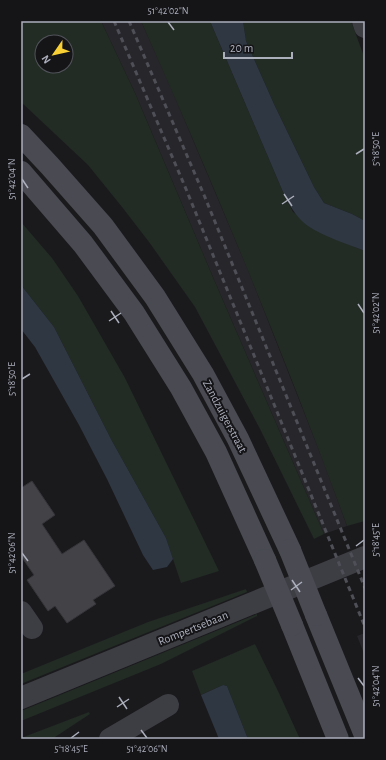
<svg xmlns="http://www.w3.org/2000/svg" width="386" height="760" viewBox="0 0 386 760" font-family="'Alegreya Sans',sans-serif">
<rect width="100%" height="100%" fill="#1a1a1d"/>
<g fill="#27262a">
<polygon points="101,21 141,21 168,81 248,270 324,463 347,526 324,534 215,282 135,93"/>
<polygon points="365,633 365,656 357,636"/>
</g>
<g fill="#222b24" fill-rule="evenodd">
<path d="M 21,21 L 101,21 L 135,93 L 215,282 L 324,534 L 314,539 L 260,429 L 195,307 L 149,242 L 122,207 L 88,165 L 21,102 ZM 42,42 L 66,42 L 66,66 L 42,66 Z"/>
<path d="M 141,21 L 210,21 L 286,199 L 293,212 L 324,234 L 365,251 L 365,521 L 347,526 C 285,356 215,187 141,21 Z"/>
<polygon points="243,21 351,21 365,59 365,221 352,214 324,203 314,187 274,104 246,41"/>
<polygon points="21,222 52,258 78,296 125,378 219,571 181,583 166,538 112,441 54,327 21,285"/>
<polygon points="246,589 247,592 21,684 21,674 148,622"/>
<polygon points="257,614 257,616 161,664 21,721 21,711"/>
<polygon points="255,644 279,693 300,739 248,739 227,686 223,685 201,695 192,671"/>
<polygon points="89,712 90,714 52,739 21,739 21,738"/>
</g>
<g fill="#2f3742">
<path d="M 210,21 L 243,21 L 246,41 L 274,104 L 314,187 L 324,203 L 352,214 L 365,221 L 365,251 C 347,244 323,236 308,226 C 298,219 292,209 286,199 Z"/>
<polygon points="21,285 54,327 112,441 166,538 173,559 167,567 153,570 143,555 107,479 79,425 35,347 21,329"/>
<polygon points="223,685 227,686 248,739 219,739 201,695"/>
</g>
<polygon fill="#424247" stroke="#353439" points="32,481 55,515 42,524 62,554 84,540 115,586 93,600 96,604 67,623 55,606 48,611 27,580 34,575 21,556 21,488"/>
<g fill="none" stroke-linecap="round" stroke-linejoin="round">
<g stroke="#3d3d44" stroke-width="22">
<polyline points="363,21 365,27"/>
<polyline points="21,612 32,628"/>
<polyline points="110,739 168,705"/>
</g>
<polyline stroke="#3d3d44" stroke-width="22" points="21,698 365,557"/>
<g stroke="#494a52" stroke-width="22">
<polyline points="21,135 50,166 103,226 155,297 203,374 238,439 290,550"/>
<polyline points="21,172 83,244 134,313 181,388 216,452 265,560"/>
<polyline points="316,615 365,735"/>
<polyline points="292,625 338,739"/>
</g>
<g stroke="#4e4f57" stroke-width="3" stroke-dasharray="5 4" stroke-linecap="butt">
<polyline points="114,21 186,189 365,627"/>
<polyline points="129,21 204,195 365,588"/>
</g>
<g stroke="#494a52" stroke-width="22">
<polyline points="290,550 316,615"/>
<polyline points="265,560 292,625"/>
</g>
</g>
<path fill="none" stroke="#acafbc" stroke-width="1.5" d="M 168,22 L 174,30M 356,154 L 364,149M 22,179 L 28,188M 284,194 L 292,206M 282,204 L 294,196M 358,304 L 364,313M 111,311 L 119,323M 109,321 L 121,313M 22,379 L 30,374M 356,546 L 364,540M 22,553 L 28,561M 292,580 L 300,592M 291,590 L 302,582M 358,678 L 364,686M 119,697 L 127,709M 117,707 L 129,699M 141,730 L 147,738M 71,738 L 79,732"/>
<g text-anchor="middle" stroke-width="4" stroke-linejoin="round" paint-order="stroke">
<g font-size="12" fill="#acafbc" stroke="#151518">
<text transform="translate(225 416) rotate(62)" y="4">Zandzuigerstraat</text>
<text transform="translate(193 628) rotate(-22)" y="4">Rompertsebaan</text>
</g>
</g>
<rect width="386" height="760" fill="none" stroke="#151518" stroke-width="44"/>
<g transform="translate(54 54) rotate(236)"><circle r="19" fill="#151518" stroke="#51535a"/>
<path d="M0-3L7 15L0 10L-7 15Z" fill="#f8d036"/>
<text y="-6" font-size="11" font-weight="bold" text-anchor="middle" fill="#acafbc">N</text>
</g>
<path d="M224 52v6h68v-6" fill="none" stroke="#acafbc" stroke-width="2"/>
<text x="230" y="52" font-size="12" fill="#acafbc" stroke="#151518" stroke-width="3" paint-order="stroke">20 m</text>
<rect x="22" y="22" width="342" height="716" fill="none" stroke="#acafbc" stroke-width="1.5"/>
<g font-size="10" text-anchor="middle" fill="#acafbc">
<text x="168" y="14">51°42'02"N</text>
<text transform="translate(375 149) rotate(-90)" y="4">5°18'50"E</text>
<text transform="translate(11 179) rotate(-90)" y="4">51°42'04"N</text>
<text transform="translate(375 313) rotate(-90)" y="4">51°42'02"N</text>
<text transform="translate(11 379) rotate(-90)" y="4">5°18'50"E</text>
<text transform="translate(375 540) rotate(-90)" y="4">5°18'45"E</text>
<text transform="translate(11 553) rotate(-90)" y="4">51°42'06"N</text>
<text transform="translate(375 686) rotate(-90)" y="4">51°42'04"N</text>
<text x="71" y="752">5°18'45"E</text>
<text x="147" y="752">51°42'06"N</text>
</g>
</svg>
